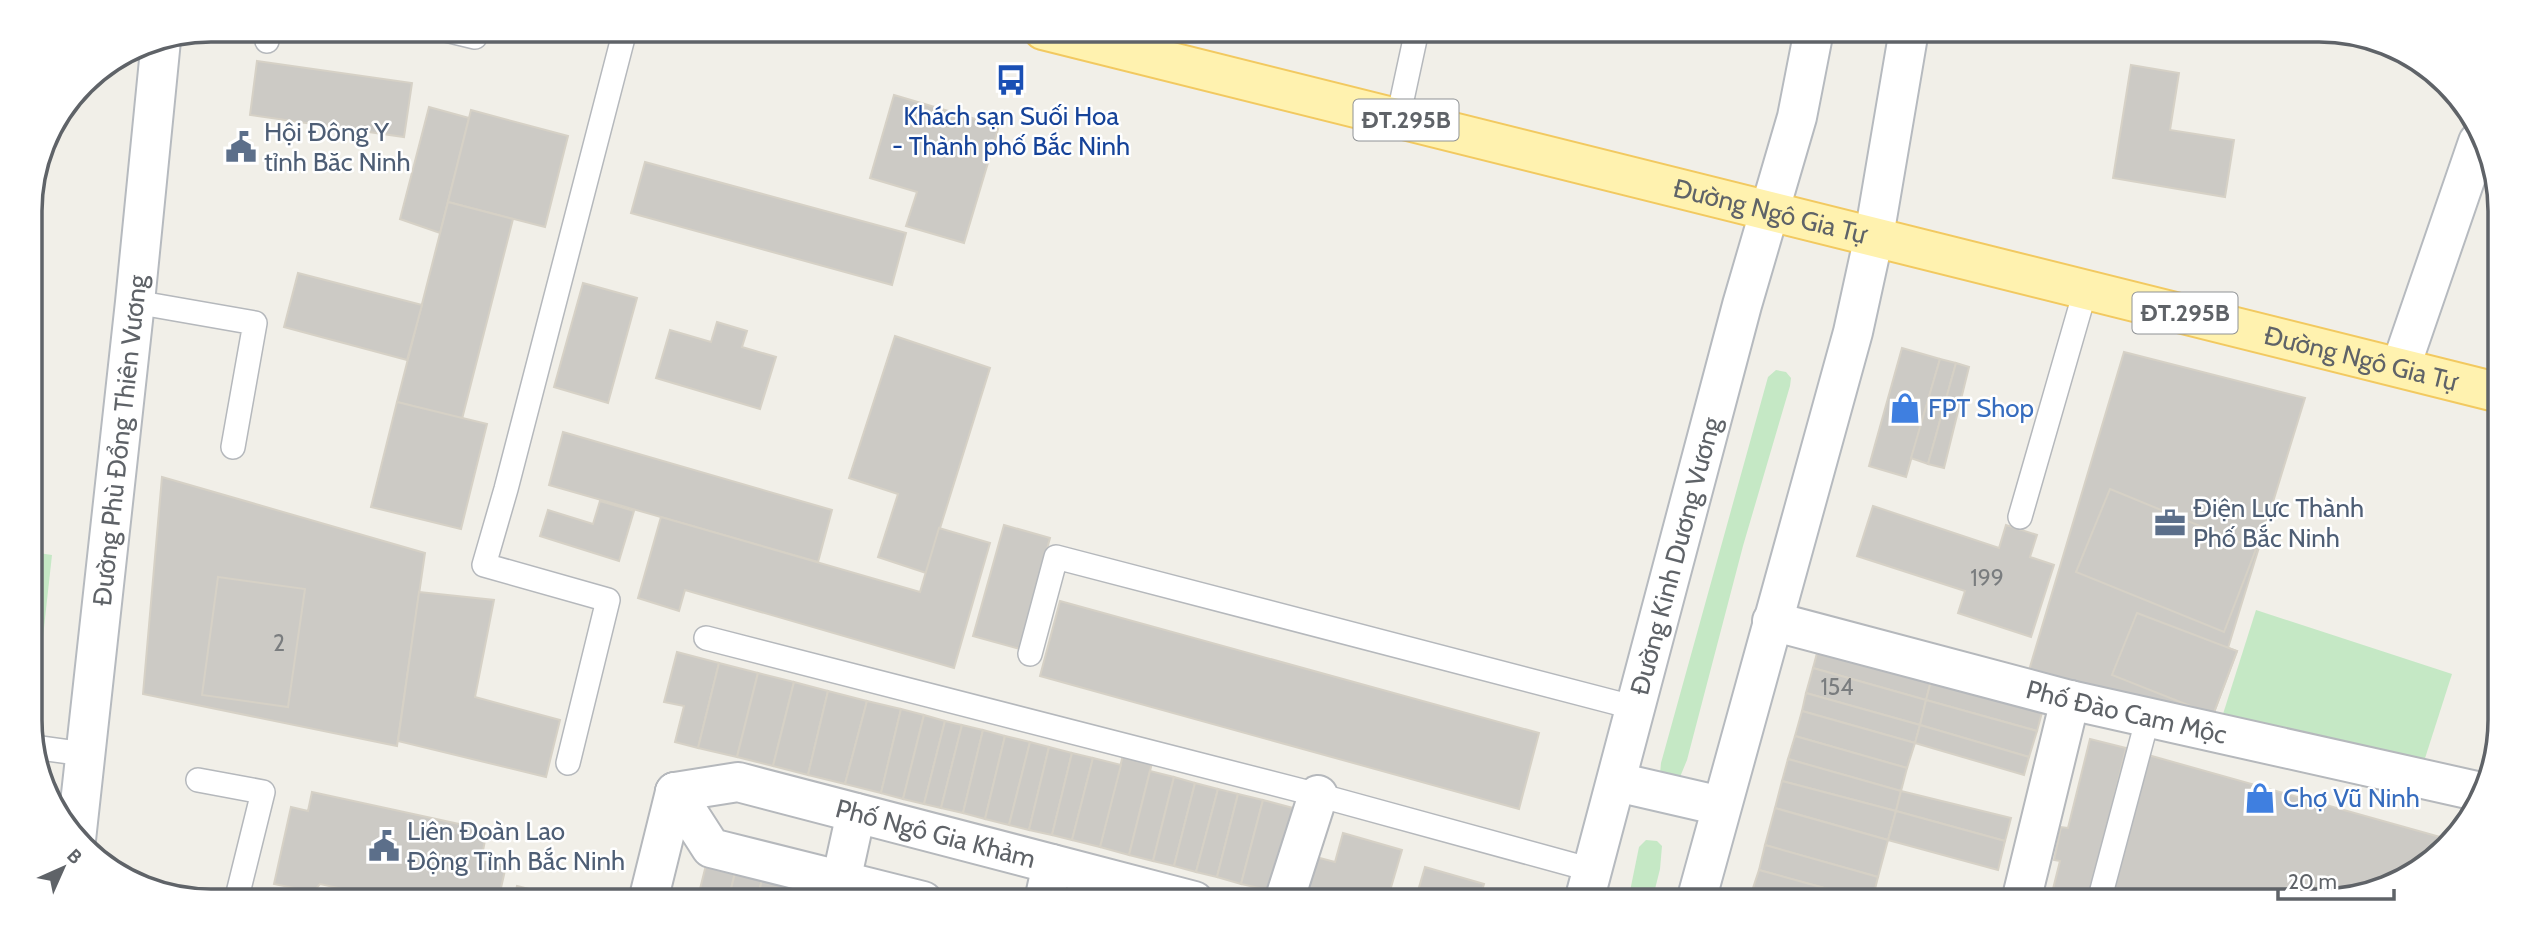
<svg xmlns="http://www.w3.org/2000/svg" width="2530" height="931" viewBox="0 0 2530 931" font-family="Cabin,sans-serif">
<rect width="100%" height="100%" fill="#f1efe8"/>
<g fill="#c5e8c5">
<polygon points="1776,370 1786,372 1791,378 1790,386 1743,546 1687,760 1680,777 1660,774 1661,763 1768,377"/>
<polygon points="32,552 52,555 33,727"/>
<polygon points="2256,610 2452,674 2419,777 2223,714"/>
<polygon points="1646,840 1657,841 1662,846 1660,869 1652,901 1628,901 1639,847"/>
</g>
<g fill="#cccac5" stroke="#d6d1c6" stroke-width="2">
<polygon points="257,61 412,83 404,137 250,115"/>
<polygon points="2131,65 2179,73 2170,130 2234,140 2225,197 2113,178"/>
<polygon points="894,95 999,126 964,243 906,226 917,192 870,178"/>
<polygon points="429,107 469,118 440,233 400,219"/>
<polygon points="471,110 568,136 545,227 448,202"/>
<polygon points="645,162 906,233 892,285 631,213"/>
<polygon points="448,202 513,219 462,419 397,402"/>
<polygon points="298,273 422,305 407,360 284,327"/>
<polygon points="583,283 637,298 608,403 554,387"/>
<polygon points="717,322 747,331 742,347 776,357 760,409 656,378 670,330 711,342"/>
<polygon points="895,336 990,368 926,573 878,557 898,494 849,478"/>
<polygon points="1902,348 1940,359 1906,477 1869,466"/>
<polygon points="2124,352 2305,398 2228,648 2237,651 2213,715 2027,677"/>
<polygon points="1940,359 1956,363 1928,464 1911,458"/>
<polygon points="1956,363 1969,367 1944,468 1928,464"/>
<polygon points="397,402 487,424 461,529 371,507"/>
<polygon points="563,432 832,510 818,562 549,485"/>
<polygon points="162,477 425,553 397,746 143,694"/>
<polygon points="2110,489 2256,549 2224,632 2076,572"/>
<polygon points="600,501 634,511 619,561 540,536 548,510 593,524"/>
<polygon points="1873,506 1999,548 2006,525 2037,535 2030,557 2054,565 2031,637 1958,613 1965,591 1857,556"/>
<polygon points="661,517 920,592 939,528 990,543 954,668 685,590 679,611 638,598"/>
<polygon points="1004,525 1050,538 1020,649 973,636"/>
<polygon points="218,577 305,589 288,707 202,695"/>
<polygon points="419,592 494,600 475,697 560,720 546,777 398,741"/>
<polygon points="1060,601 1539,733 1519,809 1040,676"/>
<polygon points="2137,613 2237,651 2213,715 2112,675"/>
<polygon points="1820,642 1933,673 1926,700 1813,668"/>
<polygon points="677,652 719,663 698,748 675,742 684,706 664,702"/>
<polygon points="719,663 758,673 737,757 698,748"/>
<polygon points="1813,668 1926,700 1920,725 1806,693"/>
<polygon points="758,673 794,682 773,766 737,757"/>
<polygon points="1933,673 2044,705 2037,731 1926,700"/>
<polygon points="794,682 828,691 808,775 773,766"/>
<polygon points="828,691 867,701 845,784 808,775"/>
<polygon points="1806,693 1920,725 1915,743 1802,711"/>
<polygon points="1926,700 2037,731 2029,757 1920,725"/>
<polygon points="867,701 901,709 881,793 845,784"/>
<polygon points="901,709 924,715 903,799 881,793"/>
<polygon points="1802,711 1915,743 1907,768 1795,736"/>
<polygon points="924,715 945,721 924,804 903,799"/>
<polygon points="945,721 962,725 941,808 924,804"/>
<polygon points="962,725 983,730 963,813 941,808"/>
<polygon points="1920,725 2029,757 2024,775 1915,743"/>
<polygon points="983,730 1005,736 985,819 963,813"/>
<polygon points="1005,736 1030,742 1009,825 985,819"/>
<polygon points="1795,736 1907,768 1901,791 1788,759"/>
<polygon points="1127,739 1156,747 1129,855 1100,847"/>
<polygon points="2090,739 2126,748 2105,835 2111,836 2088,901 2050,901 2060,861 2054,860 2061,827 2068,828"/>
<polygon points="1030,742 1049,747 1029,830 1009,825"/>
<polygon points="1049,747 1072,753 1052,835 1029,830"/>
<polygon points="2134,751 2440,837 2435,855 2429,864 2330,901 2094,901"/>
<polygon points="1072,753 1093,758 1072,840 1052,835"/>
<polygon points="1093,758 1121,765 1100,847 1072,840"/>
<polygon points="1788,759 1901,791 1896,811 1782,781"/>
<polygon points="1150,771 1174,777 1153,861 1129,855"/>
<polygon points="1174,777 1195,783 1174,866 1153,861"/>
<polygon points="1782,781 1896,811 1888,840 1775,808"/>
<polygon points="1195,783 1218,789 1196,872 1174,866"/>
<polygon points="1218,789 1238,794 1217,877 1196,872"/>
<polygon points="1901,791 2011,818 2005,841 1896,811"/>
<polygon points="312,792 487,830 481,861 506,866 498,901 399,901 320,884 313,892 274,884 291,807 308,811"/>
<polygon points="1238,794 1263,800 1241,884 1217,877"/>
<polygon points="1263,800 1293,808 1273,891 1241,884"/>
<polygon points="1775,808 1888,840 1878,877 1765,845"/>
<polygon points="1896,811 2005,841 1998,870 1888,840"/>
<polygon points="1343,833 1402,850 1387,901 1303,901 1316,857 1335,862"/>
<polygon points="1765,845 1878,877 1872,901 1759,870"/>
<polygon points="707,861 736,869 728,901 697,901"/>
<polygon points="1425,867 1484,884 1479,901 1415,901"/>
<polygon points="736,869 763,875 757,901 728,901"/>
<polygon points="1759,870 1871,901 1787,901 1752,891"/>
<polygon points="763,875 790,883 786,901 757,901"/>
<polygon points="790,883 817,889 814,901 786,901"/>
<polygon points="517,886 576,901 513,901"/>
<polygon points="817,889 844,901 814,901"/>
<polygon points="1752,891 1787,901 1749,901"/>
</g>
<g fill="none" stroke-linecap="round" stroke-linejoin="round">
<defs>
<g id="lane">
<polyline points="446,30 475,37 477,30"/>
<polyline points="267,41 269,30"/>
<polyline points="1398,118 1417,30"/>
<polyline points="135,302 255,323 233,447"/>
<polyline points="2020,517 2086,288"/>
<polyline points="706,638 1318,795 1592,870"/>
<polyline points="1030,654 1056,557 1636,708"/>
<polyline points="33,747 84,754"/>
<polyline points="568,763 608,600 484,565 506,489 625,30"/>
<polyline points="198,780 263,792 236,901"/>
<polyline points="2099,901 2148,717"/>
</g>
<g id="street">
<path id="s1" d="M 1772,621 L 2070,700 L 2481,792"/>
<path id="s2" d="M 675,792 L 738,782 L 1194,901"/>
<polyline points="675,792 711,848 923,901"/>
<polyline points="841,881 856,813"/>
<polyline points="648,901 675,792"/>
<polyline points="1044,901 1052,864"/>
<polyline points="1284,901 1318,795"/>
<polyline points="2021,901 2070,700"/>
</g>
<g id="secondary">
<polyline points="2401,366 2478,142"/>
<polyline points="1617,782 1721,806"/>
<path id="s3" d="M 76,840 L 135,302 L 161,40"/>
<path id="s4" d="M 1584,901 L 1742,305 L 1797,117 L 1814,30"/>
<polyline points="1696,901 1853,332 1874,236 1909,30"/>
</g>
<g id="primary">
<path id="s5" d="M 1043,30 L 2496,392"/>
</g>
</defs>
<use href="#lane" stroke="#b5b8bc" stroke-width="26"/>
<use href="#street" stroke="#b5b8bc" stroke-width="42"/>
<use href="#secondary" stroke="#b6babf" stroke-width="42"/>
<use href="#primary" stroke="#f2c960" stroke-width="42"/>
<use href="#lane" stroke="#fff" stroke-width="23"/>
<use href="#street" stroke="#fff" stroke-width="38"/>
<use href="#secondary" stroke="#fff" stroke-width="38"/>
<use href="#primary" stroke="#fff2af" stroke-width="38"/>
</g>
<defs>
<symbol id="bus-bare" viewBox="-9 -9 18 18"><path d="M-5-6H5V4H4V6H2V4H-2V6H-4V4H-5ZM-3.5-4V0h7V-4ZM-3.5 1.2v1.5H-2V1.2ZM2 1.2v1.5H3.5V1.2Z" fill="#1a4fb4" stroke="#fff" stroke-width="2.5" paint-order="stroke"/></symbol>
<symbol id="civic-bare" viewBox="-9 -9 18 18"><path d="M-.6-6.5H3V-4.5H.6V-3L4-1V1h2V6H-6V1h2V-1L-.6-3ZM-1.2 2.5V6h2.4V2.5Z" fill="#5c6f8a" stroke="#fff" stroke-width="2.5" paint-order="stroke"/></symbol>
<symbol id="shop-bare" viewBox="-9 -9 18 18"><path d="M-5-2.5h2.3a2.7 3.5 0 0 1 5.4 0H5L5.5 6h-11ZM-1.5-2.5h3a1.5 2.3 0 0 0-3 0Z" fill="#3f7fe0" stroke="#fff" stroke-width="2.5" paint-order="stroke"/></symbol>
<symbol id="office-bare" viewBox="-9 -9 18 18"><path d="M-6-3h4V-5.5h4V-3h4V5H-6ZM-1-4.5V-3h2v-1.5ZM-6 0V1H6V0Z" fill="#5c6f8a" stroke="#fff" stroke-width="2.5" paint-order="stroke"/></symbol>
</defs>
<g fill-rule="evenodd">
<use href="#bus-bare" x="989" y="58" width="44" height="44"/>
<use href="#civic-bare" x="219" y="125" width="44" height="44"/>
<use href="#shop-bare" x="1883" y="386" width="44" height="44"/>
<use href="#office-bare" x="2148" y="501" width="44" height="44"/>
<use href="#shop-bare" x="2238" y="776" width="44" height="44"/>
<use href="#civic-bare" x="362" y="824" width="44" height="44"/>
</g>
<g text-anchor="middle" stroke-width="5" stroke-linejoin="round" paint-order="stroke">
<g font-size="23" fill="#7a7d7f">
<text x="1987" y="586">199</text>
<text x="279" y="651">2</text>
<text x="1837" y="695">154</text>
</g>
<g fill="#fff" stroke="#8f9295" stroke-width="2">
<rect x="1353.5" y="99.5" width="105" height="41" rx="5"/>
<rect x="2132.5" y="292.5" width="105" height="41" rx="5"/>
</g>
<g font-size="24" font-weight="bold" fill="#5f6368">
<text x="1406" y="128">ĐT.295B</text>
<text x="2185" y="321">ĐT.295B</text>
</g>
<g font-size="26" fill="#164399" stroke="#fff">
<text x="1011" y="125">Khách sạn Suối Hoa<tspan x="1011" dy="30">- Thành phố Bắc Ninh</tspan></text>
</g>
<g font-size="26" fill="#4e5e75" stroke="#fff" text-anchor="start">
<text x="264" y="141">Hội Đông Y<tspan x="264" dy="30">tỉnh Băc Ninh</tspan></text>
<text x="2193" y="517">Điện Lực Thành<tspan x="2193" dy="30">Phố Bắc Ninh</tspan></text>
<text x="407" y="840">Liên Đoàn Lao<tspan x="407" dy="30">Động Tỉnh Bắc Ninh</tspan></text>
</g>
<g font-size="26" fill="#5f6368" stroke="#fff">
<text dy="9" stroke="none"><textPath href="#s5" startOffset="749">Đường Ngô Gia Tự</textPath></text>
<text dy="9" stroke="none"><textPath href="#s5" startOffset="1358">Đường Ngô Gia Tự</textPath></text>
<text dy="9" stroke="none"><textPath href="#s3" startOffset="402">Đường Phù Đổng Thiên Vương</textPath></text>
<text dy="9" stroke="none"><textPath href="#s4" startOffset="357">Đường Kinh Dương Vương</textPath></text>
<text dy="9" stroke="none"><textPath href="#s1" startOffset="366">Phố Đào Cam Mộc</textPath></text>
<text dy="9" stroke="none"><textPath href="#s2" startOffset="268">Phố Ngô Gia Khảm</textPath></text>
</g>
<g font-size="26" fill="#366cbe" stroke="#fff" text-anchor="start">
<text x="1928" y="417">FPT Shop</text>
<text x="2283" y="807">Chợ Vũ Ninh</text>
</g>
</g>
<path d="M0 0H2530V931H0ZM211 42H2319A169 169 0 0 1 2488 211V720A169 169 0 0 1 2319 889H211A169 169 0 0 1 42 720V211A169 169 0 0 1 211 42Z" fill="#fff" fill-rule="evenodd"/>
<path fill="none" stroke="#5f6368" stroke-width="3.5" d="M211 42H2319A169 169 0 0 1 2488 211V720A169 169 0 0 1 2319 889H211A169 169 0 0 1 42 720V211A169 169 0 0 1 211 42Z"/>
<g transform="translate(63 868) rotate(45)" stroke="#ffffff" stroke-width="5" paint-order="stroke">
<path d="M0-5L12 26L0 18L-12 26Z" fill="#5f6368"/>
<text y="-10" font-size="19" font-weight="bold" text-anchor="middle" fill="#5f6368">B</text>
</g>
<path d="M2278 889v10h116v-10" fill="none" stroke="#5f6368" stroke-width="3.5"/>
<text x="2288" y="889" font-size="21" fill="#5f6368" stroke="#ffffff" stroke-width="5" paint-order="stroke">20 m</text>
</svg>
